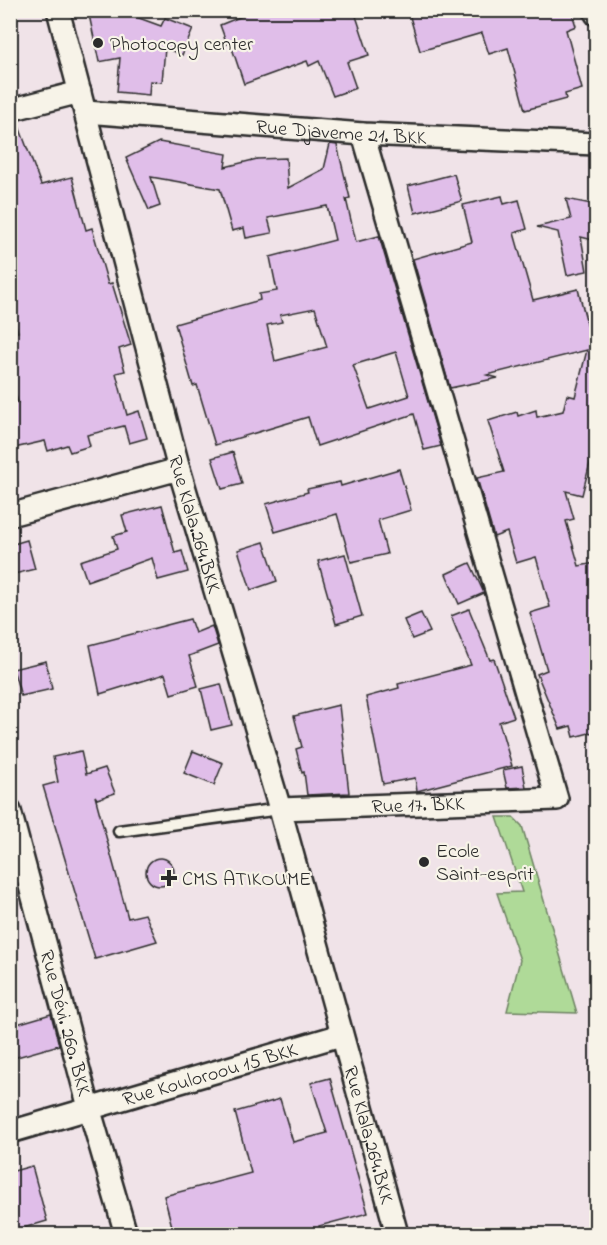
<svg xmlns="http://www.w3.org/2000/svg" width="607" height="1245" viewBox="0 0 607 1245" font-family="'Indie Flower',sans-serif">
<rect width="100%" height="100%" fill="#f0e3e8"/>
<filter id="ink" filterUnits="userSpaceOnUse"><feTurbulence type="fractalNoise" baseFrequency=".0167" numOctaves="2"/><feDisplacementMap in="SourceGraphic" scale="12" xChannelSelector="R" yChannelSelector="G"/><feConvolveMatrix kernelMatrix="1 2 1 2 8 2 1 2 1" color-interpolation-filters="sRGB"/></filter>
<g filter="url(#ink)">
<polygon fill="#afda98" stroke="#6d8262" stroke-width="1.5" points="497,817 513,817 522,826 577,1013 507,1011 520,960 497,893 522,892"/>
<g fill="#e0bee9" stroke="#2b2b2b" stroke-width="1.5" fill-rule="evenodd">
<polygon points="88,10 117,10 161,26 165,18 193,29 182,55 165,48 162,82 150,81 149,95 117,92 120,58 99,62"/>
<polygon points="257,10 354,10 369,55 347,62 356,88 333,96 319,61 309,66 307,61 244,84 230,42 227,44 220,25"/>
<polygon points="408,10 571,10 576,26 566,30 582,89 565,94 566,99 525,110 508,48 489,54 482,33 420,51"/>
<polygon points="17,121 41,185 72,177 86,230 92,228 108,284 112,283 131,345 119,349 125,371 116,373 127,415 139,411 147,438 129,443 124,426 87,435 90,446 70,452 67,445 48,451 45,441 10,449 10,404 18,402 10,377 10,334 18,332 10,304 10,122"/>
<path d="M 159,142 L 227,154 L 225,167 L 257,159 L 286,158 L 288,188 L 324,169 L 330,144 L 337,145 L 350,198 L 346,199 L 356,242 L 379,236 L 441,446 L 424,450 L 414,414 L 317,446 L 308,417 L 215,445 L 197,385 L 193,386 L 175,324 L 260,300 L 259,294 L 277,291 L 270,257 L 335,240 L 327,206 L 268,218 L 272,233 L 246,238 L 244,228 L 232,231 L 220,189 L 151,177 L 160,206 L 149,210 L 126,158 ZM 315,308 L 327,347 L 275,361 L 267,325 L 282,322 L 280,315 ZM 396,352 L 409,396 L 369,409 L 353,365 Z"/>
<polygon points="454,174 462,201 415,213 408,186"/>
<polygon points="502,196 504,204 519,200 527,229 514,233 533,300 578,289 591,339 597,340 597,435 582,495 566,491 574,519 566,521 579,566 596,563 597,731 574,737 571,726 560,729 537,674 547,670 530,613 550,607 536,557 516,563 507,532 494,537 477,478 504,472 488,421 517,412 518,416 536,410 537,417 563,411 567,395 575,397 587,350 487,375 498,378 450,388 413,259 472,242 463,205"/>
<polygon points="566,199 597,205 597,241 581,237 587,271 567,275 558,232 537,227 571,219"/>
<polygon points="233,452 242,484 222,489 212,458"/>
<polygon points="399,469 411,510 378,520 387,554 351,562 337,514 275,532 266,504 308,492 307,489 340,482 341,486"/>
<polygon points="162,505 175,553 182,551 188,572 158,580 152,558 87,581 80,561 117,549 113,536 127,532 122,515"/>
<polygon points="27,540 35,569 10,575 10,545"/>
<polygon points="264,542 277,581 251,590 238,550"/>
<polygon points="345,554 362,616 336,624 318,561"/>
<polygon points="470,563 484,593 459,604 446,574"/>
<polygon points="469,609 490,660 494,659 514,717 499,722 512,766 417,791 415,778 383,784 366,697 399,688 398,684 471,665 451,616"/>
<polygon points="421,613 430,632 412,639 404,620"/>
<polygon points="190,619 195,633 212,626 218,645 189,656 198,686 171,694 165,674 100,694 90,645"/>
<polygon points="46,661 52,689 21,696 13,669"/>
<polygon points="221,684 232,725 211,730 201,689"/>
<polygon points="339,705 349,793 307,795 304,772 302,773 296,749 302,747 294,716"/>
<polygon points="81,751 86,774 105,768 115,793 97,799 95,796 128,918 145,914 157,941 95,959 43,786 58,782 53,757"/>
<polygon points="193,751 223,763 214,785 184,773"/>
<polygon points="522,766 526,787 507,788 503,770"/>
<circle cx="160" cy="872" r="14"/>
<polygon points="51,1014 59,1045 10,1059 10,1026"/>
<polygon points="330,1078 368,1213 319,1226 320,1230 304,1234 174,1234 164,1196 251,1173 235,1112 280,1099 293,1142 327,1133 311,1083"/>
<polygon points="32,1166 47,1221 10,1232 10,1172"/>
</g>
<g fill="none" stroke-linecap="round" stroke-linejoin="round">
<defs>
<polyline id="lane" points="119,831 280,809"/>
<g id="street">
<path id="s1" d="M 58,10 L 179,469 L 280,809 L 397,1234"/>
<polyline points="596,10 596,14"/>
<polyline points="10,110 80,92"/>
<path id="s2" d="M 86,112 L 363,134 L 596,144"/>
<polyline points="10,515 179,469"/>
<path id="s3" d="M 280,809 L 557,799 L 363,134"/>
<path id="s4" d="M 10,811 L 90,1111 L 126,1234"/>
<path id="s5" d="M 10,1132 L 341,1035"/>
</g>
</defs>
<use href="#lane" stroke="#2b2b2b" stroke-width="15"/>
<use href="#street" stroke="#2b2b2b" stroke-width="26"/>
<use href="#lane" stroke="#f7f3e8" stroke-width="10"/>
<use href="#street" stroke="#f7f3e8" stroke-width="21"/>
</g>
</g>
<g fill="#2b2b2b" stroke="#f7f3e8" stroke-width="2">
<circle cx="98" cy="43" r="6"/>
<circle cx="424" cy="862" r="6"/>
<path d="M166 869h6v6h6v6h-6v6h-6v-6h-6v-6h6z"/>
</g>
<g text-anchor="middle" stroke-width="4.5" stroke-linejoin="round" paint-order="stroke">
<g font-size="20" fill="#2b2b2b" stroke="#f7f3e8" text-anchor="start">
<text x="110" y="50">Photocopy center</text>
<text x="436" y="857">Ecole<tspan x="436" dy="23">Saint-esprit</tspan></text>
<text x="182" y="885">CMS ATIKOUME</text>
</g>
<g font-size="20" fill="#2b2b2b" stroke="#f7f3e8">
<text dy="7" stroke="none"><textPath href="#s2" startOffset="256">Rue Djaveme 21. BKK</textPath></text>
<text dy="7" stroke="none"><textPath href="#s1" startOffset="532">Rue Klala.264.BKK</textPath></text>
<text dy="7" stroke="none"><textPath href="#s3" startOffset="138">Rue 17. BKK</textPath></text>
<text dy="7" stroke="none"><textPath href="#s4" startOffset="219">Rue Dévi. 260. BKK</textPath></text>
<text dy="7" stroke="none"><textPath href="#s5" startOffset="208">Rue Kouloroou 15 BKK</textPath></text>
<text dy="7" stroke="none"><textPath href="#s1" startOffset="1167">Rue Klala,264.BKK</textPath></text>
</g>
</g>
<rect width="607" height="1245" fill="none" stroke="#f7f3e8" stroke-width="36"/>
<rect x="18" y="18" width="571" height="1209" fill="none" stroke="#2b2b2b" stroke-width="2" filter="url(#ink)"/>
</svg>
